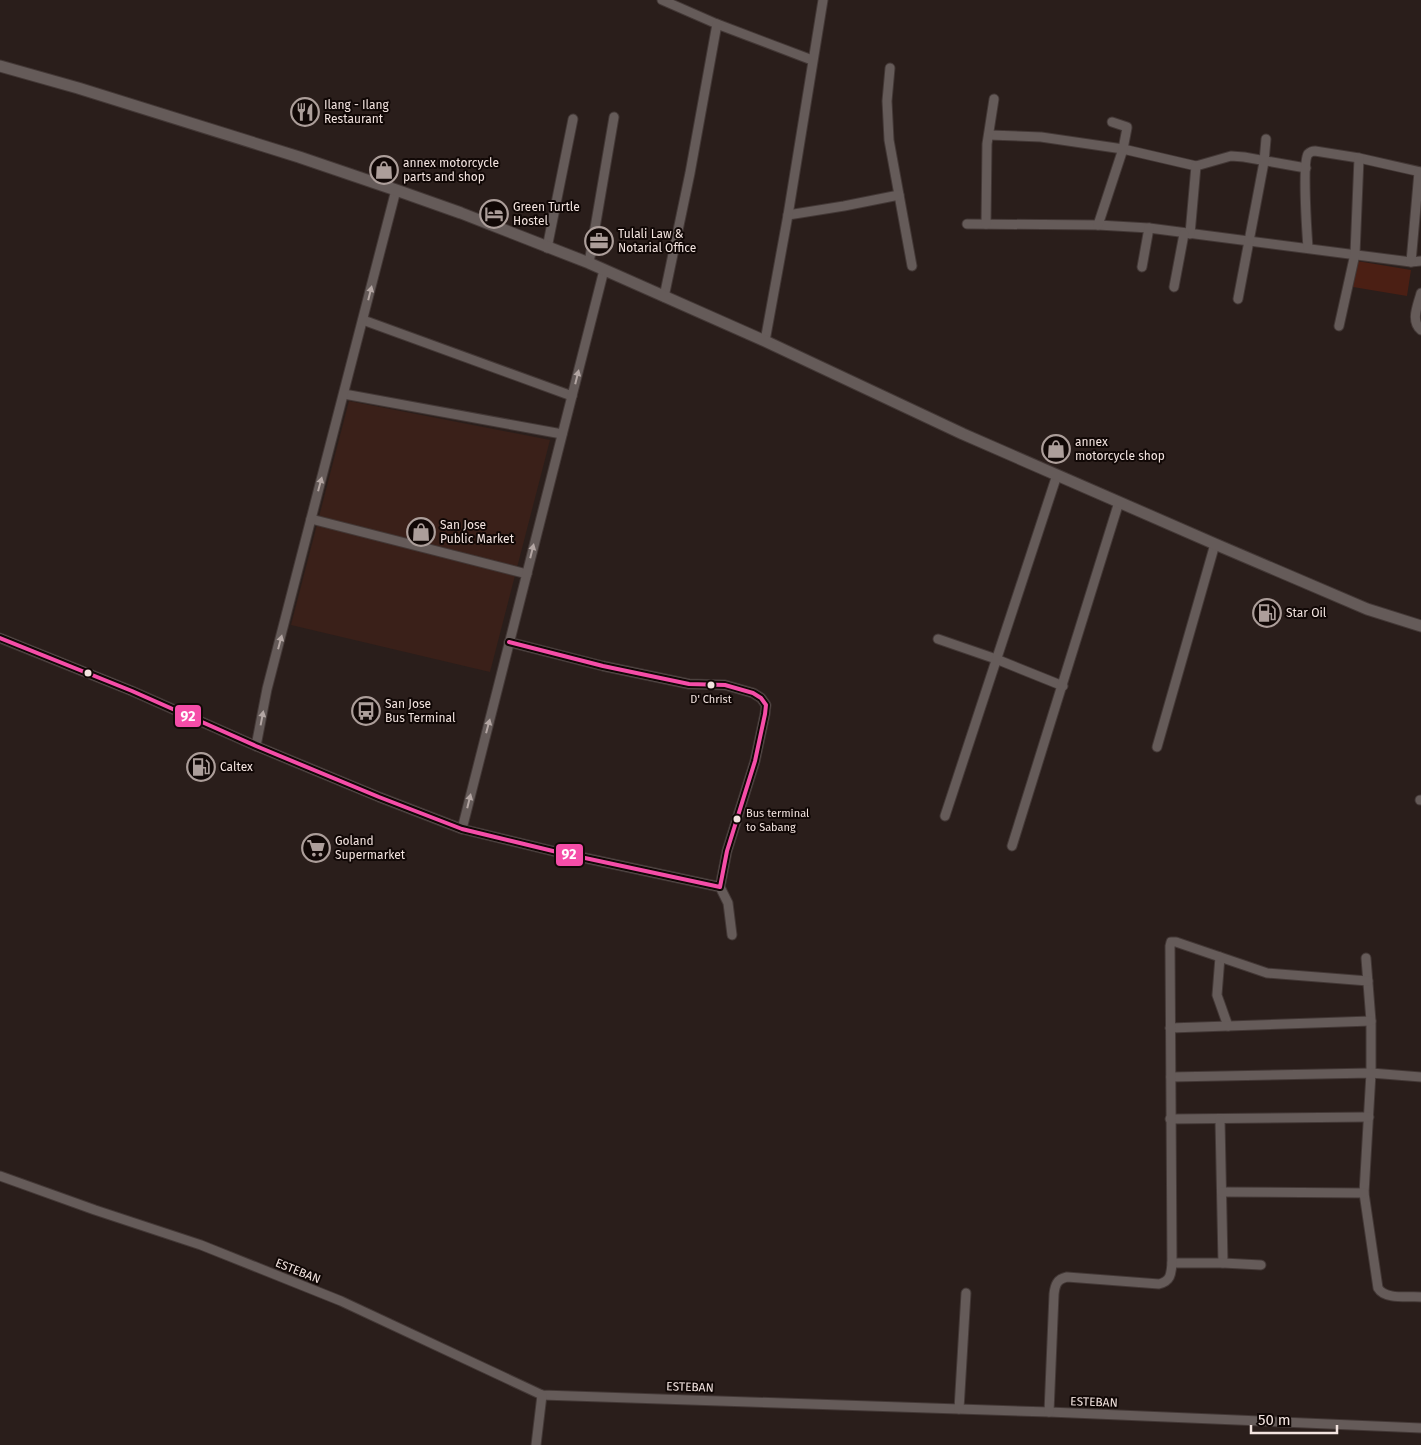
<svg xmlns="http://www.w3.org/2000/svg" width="1421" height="1445" viewBox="0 0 1421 1445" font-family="'Fira Sans',sans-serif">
<rect width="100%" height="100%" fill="#2a1e1b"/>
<polygon fill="#3a2019" points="349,401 550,440 490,672 291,625"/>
<polygon fill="#4b1f14" points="1357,261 1411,270 1407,296 1353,287"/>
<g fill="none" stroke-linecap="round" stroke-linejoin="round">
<defs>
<g id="minor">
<polyline points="662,0 717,24 812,60"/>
<polyline points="890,68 887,101 889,140 912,266"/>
<polyline points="989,135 1041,137 1123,149 1196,166 1231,156 1244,157 1306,168"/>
<polyline points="788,215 844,206 899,195"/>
<polyline points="967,224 1098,225 1149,228 1411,262 1421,261"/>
<polyline points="986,224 987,144 994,99"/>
<polyline points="1098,225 1123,149 1127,128 1127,127 1112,122"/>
<polyline points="1190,234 1196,166"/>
<polyline points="547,248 573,119"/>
<path d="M 1308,248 C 1307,234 1302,162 1308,154 C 1310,152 1312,151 1315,151 L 1359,158 L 1421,172"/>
<polyline points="1411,262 1419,172"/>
<polyline points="589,263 614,117"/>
<polyline points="1142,267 1149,228"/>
<polyline points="1174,287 1184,234"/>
<path d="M 1421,293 C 1418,305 1410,321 1421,330"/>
<polyline points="664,297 690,173 717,24"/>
<polyline points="1238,299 1264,162 1266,139"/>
<polyline points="363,320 572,396"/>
<polyline points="1339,326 1355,254 1359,158"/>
<polyline points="765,341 788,215 823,0"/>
<polyline points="344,394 562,434"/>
<polyline points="311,519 527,574"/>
<polyline points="0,638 132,691 256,746 379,797 462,829 557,852 720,887 727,851 755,761 765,714 766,705 761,698 753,693 725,685 689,684 603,666 509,642"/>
<polyline points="938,639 996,659 1063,686"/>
<polyline points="256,746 267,689 396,190"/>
<polyline points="1157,747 1215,544"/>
<polyline points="1420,800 1421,800"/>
<polyline points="945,816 1057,475"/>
<polyline points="462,829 604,270"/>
<polyline points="1012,846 1119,502"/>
<polyline points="720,887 728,903 732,935"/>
<polyline points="1220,957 1217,995 1228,1026"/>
<path d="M 1366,958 L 1371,1021 L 1371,1073 L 1364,1193 L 1378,1288 C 1385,1300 1408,1296 1421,1297"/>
<polyline points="1170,1028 1371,1021"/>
<polyline points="1171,1077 1371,1073 1421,1077"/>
<polyline points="1170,1119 1369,1117"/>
<polyline points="1220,1120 1223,1263"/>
<polyline points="0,1176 95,1210 201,1245 341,1301 542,1395 1049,1412 1421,1428"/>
<polyline points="1222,1192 1364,1193"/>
<polyline points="1172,1263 1223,1263 1261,1265"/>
<polyline points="959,1409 966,1293"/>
<path d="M 1049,1412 L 1054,1294 C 1055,1285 1057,1279 1067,1277 L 1159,1284 C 1171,1281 1171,1274 1172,1263 L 1170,946 L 1171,942 L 1176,942 L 1267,973 L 1368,981"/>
<polyline points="536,1445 542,1395"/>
</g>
<polyline id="tertiary" points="0,66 78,88 299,157 396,190 461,213 589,263 765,341 963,434 1215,544 1367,609 1421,626"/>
</defs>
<use href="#minor" stroke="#433836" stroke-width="11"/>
<use href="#tertiary" stroke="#433836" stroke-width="13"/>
<use href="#minor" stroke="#655b59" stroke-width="9"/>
<use href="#tertiary" stroke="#655b59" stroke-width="11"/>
<defs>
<polyline id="bus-1" points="0,638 132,691 256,746 379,797 462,829 557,852 720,887 727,851 755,761 765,714 766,705 761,698 753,693 725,685 689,684 603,666 509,642"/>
</defs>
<use href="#bus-1" stroke="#110806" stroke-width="8"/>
<use href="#bus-1" stroke="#f54da8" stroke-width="4"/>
</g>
<defs><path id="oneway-solid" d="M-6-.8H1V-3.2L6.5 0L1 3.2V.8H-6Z" transform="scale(1.25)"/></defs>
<g fill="#b3a6a3">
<use href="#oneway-solid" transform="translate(370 293) rotate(-76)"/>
<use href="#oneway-solid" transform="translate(577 377) rotate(-76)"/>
<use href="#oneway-solid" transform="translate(320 484) rotate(-75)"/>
<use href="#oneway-solid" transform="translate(532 551) rotate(-76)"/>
<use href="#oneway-solid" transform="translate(280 642) rotate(-75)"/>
<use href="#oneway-solid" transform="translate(262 718) rotate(-79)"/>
<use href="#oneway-solid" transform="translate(488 726) rotate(-75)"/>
<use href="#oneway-solid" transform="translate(469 801) rotate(-76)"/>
</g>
<defs>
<symbol id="restaurant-ring" viewBox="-11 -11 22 22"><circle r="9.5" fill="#110806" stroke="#ac9e9a" stroke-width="1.5"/><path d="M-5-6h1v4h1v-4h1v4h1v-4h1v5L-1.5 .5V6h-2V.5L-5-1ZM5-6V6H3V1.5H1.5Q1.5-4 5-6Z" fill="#ac9e9a"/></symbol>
<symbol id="shop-ring" viewBox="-11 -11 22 22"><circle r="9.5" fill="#110806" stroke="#ac9e9a" stroke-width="1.5"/><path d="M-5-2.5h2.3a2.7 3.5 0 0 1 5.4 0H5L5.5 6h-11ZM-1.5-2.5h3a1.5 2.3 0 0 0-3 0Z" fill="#ac9e9a"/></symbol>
<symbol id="hotel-ring" viewBox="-11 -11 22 22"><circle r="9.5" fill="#110806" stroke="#ac9e9a" stroke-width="1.5"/><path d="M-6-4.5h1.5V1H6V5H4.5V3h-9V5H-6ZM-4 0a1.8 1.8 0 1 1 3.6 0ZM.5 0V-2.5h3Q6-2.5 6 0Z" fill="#ac9e9a"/></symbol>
<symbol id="office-ring" viewBox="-11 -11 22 22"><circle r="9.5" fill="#110806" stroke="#ac9e9a" stroke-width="1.5"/><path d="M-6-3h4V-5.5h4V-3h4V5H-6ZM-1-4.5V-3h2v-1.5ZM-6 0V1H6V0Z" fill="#ac9e9a"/></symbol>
<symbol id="fuel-ring" viewBox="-11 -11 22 22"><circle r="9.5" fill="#110806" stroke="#ac9e9a" stroke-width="1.5"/><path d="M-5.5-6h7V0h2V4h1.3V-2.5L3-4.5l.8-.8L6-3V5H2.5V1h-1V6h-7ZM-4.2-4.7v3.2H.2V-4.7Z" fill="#ac9e9a"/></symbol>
<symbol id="bus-ring" viewBox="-11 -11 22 22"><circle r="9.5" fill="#110806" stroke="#ac9e9a" stroke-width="1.5"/><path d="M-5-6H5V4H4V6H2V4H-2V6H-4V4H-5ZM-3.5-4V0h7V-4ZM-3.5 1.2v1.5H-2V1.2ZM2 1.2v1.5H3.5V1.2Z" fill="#ac9e9a"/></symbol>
<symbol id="supermarket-ring" viewBox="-11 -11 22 22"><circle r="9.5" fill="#110806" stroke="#ac9e9a" stroke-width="1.5"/><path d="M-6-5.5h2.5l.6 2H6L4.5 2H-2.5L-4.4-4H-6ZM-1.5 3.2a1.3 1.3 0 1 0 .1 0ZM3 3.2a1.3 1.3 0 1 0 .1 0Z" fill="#ac9e9a"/></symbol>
</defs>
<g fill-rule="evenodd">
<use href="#restaurant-ring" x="289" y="96" width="32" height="32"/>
<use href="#shop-ring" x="368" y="154" width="32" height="32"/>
<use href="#hotel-ring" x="478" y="198" width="32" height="32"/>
<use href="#office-ring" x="583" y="225" width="32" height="32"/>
<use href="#shop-ring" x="1040" y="433" width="32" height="32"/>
<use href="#shop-ring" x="405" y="516" width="32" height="32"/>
<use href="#fuel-ring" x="1251" y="597" width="32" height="32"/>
<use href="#bus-ring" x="350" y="695" width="32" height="32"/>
<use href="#fuel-ring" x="185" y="751" width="32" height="32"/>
<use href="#supermarket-ring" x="300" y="832" width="32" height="32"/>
</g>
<g fill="#f2e3df" stroke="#110806" stroke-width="2">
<circle cx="88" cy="673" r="4.5"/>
<circle cx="711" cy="685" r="4.5"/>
<circle cx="737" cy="819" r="4.5"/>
</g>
<g text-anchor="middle" stroke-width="4" stroke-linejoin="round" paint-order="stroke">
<g font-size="11" fill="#f2e3df" stroke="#110806">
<text x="711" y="703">D' Christ</text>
<text x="746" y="817" text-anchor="start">Bus terminal<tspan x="746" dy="14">to Sabang</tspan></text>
</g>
<g font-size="12" fill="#f2e3df" stroke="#110806" text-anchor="start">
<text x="324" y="109">Ilang - Ilang<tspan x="324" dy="14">Restaurant</tspan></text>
<text x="403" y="167">annex motorcycle<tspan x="403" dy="14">parts and shop</tspan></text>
<text x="513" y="211">Green Turtle<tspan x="513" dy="14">Hostel</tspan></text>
<text x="618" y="238">Tulali Law &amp;<tspan x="618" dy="14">Notarial Office</tspan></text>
<text x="1075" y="446">annex<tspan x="1075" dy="14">motorcycle shop</tspan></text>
<text x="440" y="529">San Jose<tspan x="440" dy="14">Public Market</tspan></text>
<text x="1286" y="617">Star Oil</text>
<text x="385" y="708">San Jose<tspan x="385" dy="14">Bus Terminal</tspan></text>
<text x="220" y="771">Caltex</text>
<text x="335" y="845">Goland<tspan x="335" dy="14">Supermarket</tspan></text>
</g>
<g font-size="12" fill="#f2e3df" stroke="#110806">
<text transform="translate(298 1271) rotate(22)" y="4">ESTEBAN</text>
<text transform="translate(690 1387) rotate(2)" y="4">ESTEBAN</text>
<text transform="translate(1094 1402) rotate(2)" y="4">ESTEBAN</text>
</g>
</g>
<g stroke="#110806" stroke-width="2">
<rect x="174" y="704" width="28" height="24" rx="5" fill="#f54da8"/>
<rect x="555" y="843" width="29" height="24" rx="5" fill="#f54da8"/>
</g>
<g font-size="14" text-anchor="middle" font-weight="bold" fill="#fff">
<text x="188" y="721">92</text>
<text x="569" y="859">92</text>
</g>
<path d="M1251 1425v8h86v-8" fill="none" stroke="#f2e3df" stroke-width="2.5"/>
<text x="1258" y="1425" font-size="15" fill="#f2e3df" stroke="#110806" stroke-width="4" paint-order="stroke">50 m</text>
</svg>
